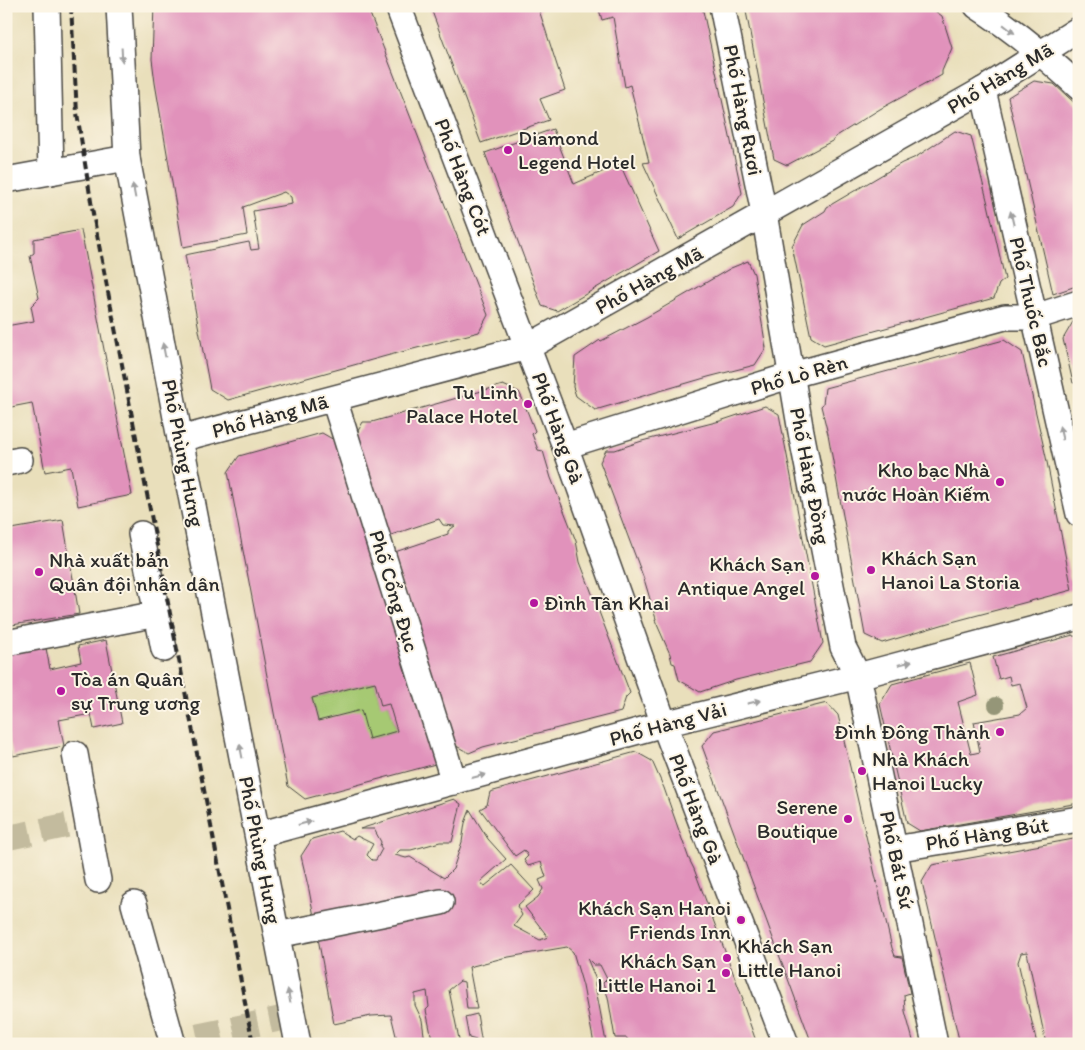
<svg xmlns="http://www.w3.org/2000/svg" width="1085" height="1050" viewBox="0 0 1085 1050" font-family="Itim,sans-serif">
<rect width="100%" height="100%" fill="#fcf5e5"/>
<filter id="ink" filterUnits="userSpaceOnUse"><feTurbulence type="fractalNoise" baseFrequency=".02" numOctaves="2"/><feDisplacementMap in="SourceGraphic" scale="10" xChannelSelector="R" yChannelSelector="G"/><feConvolveMatrix kernelMatrix="1 2 1 2 8 2 1 2 1" color-interpolation-filters="sRGB"/></filter>
<filter id="wash" filterUnits="userSpaceOnUse"><feTurbulence type="fractalNoise" baseFrequency=".0096" numOctaves="4" result="noise"/><feDisplacementMap in="SourceGraphic" scale="20" xChannelSelector="R" yChannelSelector="G"/><feGaussianBlur stdDeviation="1.12" result="paint"/><feColorMatrix in="noise" values="0 0 0 0 0 0 0 0 0 0 0 0 0 0 0 0 0 1.4 0 .05"/><feComposite in="paint" operator="in"/></filter>
<g filter="url(#wash)">
<rect width="100%" height="100%" fill="#e9dfbb"/>
<polygon fill="#a6c973" stroke="#687a4f" points="375,682 381,705 389,704 397,731 369,739 318,721 312,698"/>
<g id="blocks">
<g fill="#e192bb" fill-rule="evenodd">
<polygon points="154,6 367,6 488,315 479,332 386,356 228,400 210,389 185,255 249,242 251,250 259,249 253,211 292,204 291,197 284,192 249,205 243,207 247,235 183,247 155,83 152,59"/>
<polygon points="430,6 547,6 539,10 565,90 540,99 549,120 481,143"/>
<polygon points="598,6 702,6 742,193 733,207 678,239 643,163 649,162 630,85 625,87 613,17 602,20"/>
<polygon points="745,6 928,6 942,16 952,48 942,71 942,75 880,109 835,137 834,140 787,165 774,159"/>
<polygon points="1034,81 1054,84 1079,107 1079,285 1053,294 1008,97"/>
<polygon points="553,129 574,184 620,164 659,251 557,311 542,306 485,153"/>
<polygon points="955,131 971,136 988,204 1005,279 999,284 994,298 824,345 811,337 792,246 803,225 825,211 827,207 902,163 916,157"/>
<polygon points="81,230 132,495 78,506 71,467 45,472 32,403 6,408 6,326 34,321 31,306 39,298 30,256 34,253 34,239"/>
<polygon points="748,261 754,274 766,348 755,365 708,377 595,410 576,396 573,387 575,357 600,340 601,341 647,317 731,268"/>
<polygon points="1079,319 1079,382 1073,383 1063,339 1074,320"/>
<polygon points="1004,340 1022,352 1046,457 1072,590 948,623 882,643 865,635 828,434 821,406 823,404 825,388"/>
<polygon points="503,385 519,392 522,398 535,431 532,434 538,450 543,451 551,478 576,541 580,562 630,693 626,697 621,712 483,747 469,753 449,742 392,553 448,534 448,531 455,526 443,525 439,519 385,537 354,438 363,422 372,422"/>
<polygon points="765,406 779,414 823,643 810,662 736,680 700,692 679,680 675,664 672,663 670,654 655,620 656,619 644,579 600,462 606,450 615,450 642,441 720,421"/>
<path d="M 322,433 L 341,444 L 439,763 L 305,799 L 288,786 L 228,472 L 239,456 ZM 375,682 L 381,706 L 389,704 L 397,731 L 369,739 L 361,710 L 318,721 L 312,698 Z"/>
<polygon points="63,520 79,614 6,626 6,530"/>
<polygon points="1073,635 1079,639 1079,803 920,831 907,823 880,704 892,684 970,663 978,695 958,702 971,754 980,752 974,722 1020,714 1027,708 1020,683 1011,685 1009,676 999,679 993,657"/>
<polygon points="106,640 122,723 94,729 91,714 59,720 64,746 13,756 6,724 6,651 45,643 50,669 81,662 78,646"/>
<polygon points="827,703 838,715 892,948 895,956 902,957 910,993 904,995 905,1011 914,1044 812,1044 702,746 714,731"/>
<polygon points="636,752 652,761 664,788 689,859 694,869 743,999 742,1001 757,1044 628,1044 627,1038 615,1038 608,997 603,983 607,979 600,965 594,965 587,958 596,980 595,984 606,1042 594,1044 583,986 573,952 567,947 503,958 469,967 477,1009 467,1009 464,982 460,981 449,990 460,1044 433,1044 426,1010 429,1007 427,991 415,994 415,1005 422,1020 425,1042 423,1044 398,1044 391,1015 371,1016 334,1024 309,890 301,856 312,839 340,831 353,839 357,836 373,844 367,855 372,860 376,860 382,849 380,846 381,842 374,829 360,829 454,799 461,804 452,842 440,842 411,850 400,850 395,855 406,858 410,857 444,878 453,869 462,842 465,823 470,810 488,839 506,859 481,881 482,884 485,886 511,865 534,890 517,906 522,915 514,926 540,940 548,937 525,907 538,897 543,889 539,880 546,877 541,862 528,866 524,860 528,856 524,850 515,856 480,809 487,805 490,792"/>
<polygon points="1079,838 1079,1044 1046,1044 1027,952 1021,953 1018,962 1037,1044 960,1044 922,882 932,865"/>
<polygon points="477,1014 482,1044 478,1044 476,1040 469,1038 465,1017"/>
</g>
</g>
</g>
<g filter="url(#ink)">
<use href="#blocks" fill-opacity="0" stroke="#484641" stroke-width="1"/>
<g fill="none" stroke-linecap="round" stroke-linejoin="round">
<g stroke="#c3bb9e" stroke-width="25" stroke-dasharray="25 12" stroke-linecap="butt">
<polyline points="6,838 87,821"/>
<polyline points="161,1044 293,1016"/>
</g>
<defs>
<g id="minor">
<polyline points="47,6 51,172"/>
<polyline points="119,6 127,158 180,439 298,1044"/>
<polyline points="398,6 565,446 664,724 786,1044"/>
<polyline points="722,6 764,213 801,432 843,647 858,676 935,1044"/>
<path d="M 977,6 C 1011,28 1049,59 1079,87"/>
<polyline points="983,90 1079,514"/>
<polyline points="6,180 127,158"/>
<polyline points="334,399 454,782"/>
<polyline points="180,439 528,347 983,90 1079,29"/>
<polyline points="565,446 792,375 1005,317 1035,317 1079,303"/>
<polyline points="6,463 20,460"/>
<polyline points="141,534 164,649"/>
<polyline points="6,643 157,614"/>
<polyline points="75,754 98,880"/>
<polyline points="258,835 664,724 858,676 1079,617"/>
<polyline points="894,849 1079,819"/>
<polyline points="134,904 172,1041"/>
<polyline points="277,935 441,902"/>
</g>
</defs>
<use href="#minor" stroke="#484641" stroke-width="28"/>
<use href="#minor" stroke="#fff" stroke-width="25"/>
<polyline stroke="#2b2b2b" stroke-width="4" stroke-dasharray="8 4" stroke-linecap="butt" points="71,6 77,113 93,214 253,1044"/>
</g>
<circle fill="#959678" cx="996" cy="705" r="8"/>
<defs><path id="oneway-solid" d="M-6-.8H1V-3.2L6.5 0L1 3.2V.8H-6Z" transform="scale(1.25)"/></defs>
<g fill="#a0a0a0">
<use href="#oneway-solid" transform="translate(1009 29) rotate(38)"/>
<use href="#oneway-solid" transform="translate(122 55) rotate(87)"/>
<use href="#oneway-solid" transform="translate(134 191) rotate(-101)"/>
<use href="#oneway-solid" transform="translate(1012 218) rotate(-103)"/>
<use href="#oneway-solid" transform="translate(164 350) rotate(-101)"/>
<use href="#oneway-solid" transform="translate(1061 433) rotate(-103)"/>
<use href="#oneway-solid" transform="translate(905 663) rotate(-15)"/>
<use href="#oneway-solid" transform="translate(754 702) rotate(-14)"/>
<use href="#oneway-solid" transform="translate(241 751) rotate(-101)"/>
<use href="#oneway-solid" transform="translate(479 776) rotate(-15)"/>
<use href="#oneway-solid" transform="translate(305 823) rotate(-15)"/>
<use href="#oneway-solid" transform="translate(289 996) rotate(-101)"/>
</g>
</g>
<g fill="#b5179e" stroke="#fcf5e5" stroke-width="2">
<circle cx="508" cy="150" r="5"/>
<circle cx="528" cy="404" r="5"/>
<circle cx="1000" cy="482" r="5"/>
<circle cx="871" cy="570" r="5"/>
<circle cx="39" cy="572" r="5"/>
<circle cx="815" cy="576" r="5"/>
<circle cx="534" cy="603" r="5"/>
<circle cx="61" cy="691" r="5"/>
<circle cx="1000" cy="732" r="5"/>
<circle cx="862" cy="771" r="5"/>
<circle cx="848" cy="819" r="5"/>
<circle cx="741" cy="920" r="5"/>
<circle cx="727" cy="958" r="5"/>
<circle cx="726" cy="973" r="5"/>
</g>
<g text-anchor="middle" stroke-width="4" stroke-linejoin="round" paint-order="stroke">
<g font-size="21" fill="#2b2b2b" stroke="#fcf5e5">
<text transform="translate(1000 78) rotate(-31)" y="7">Phố Hàng Mã</text>
<text transform="translate(743 110) rotate(79)" y="7">Phố Hàng Rươi</text>
<text transform="translate(463 177) rotate(69)" y="7">Phố Hàng Cót</text>
<text transform="translate(649 280) rotate(-29)" y="7">Phố Hàng Mã</text>
<text transform="translate(1031 302) rotate(77)" y="7">Phố Thuốc Bắc</text>
<text transform="translate(799 375) rotate(-16)" y="7">Phố Lò Rèn</text>
<text transform="translate(270 416) rotate(-15)" y="7">Phố Hàng Mã</text>
<text transform="translate(558 428) rotate(70)" y="7">Phố Hàng Gà</text>
<text transform="translate(183 453) rotate(79)" y="7">Phố Phùng Hưng</text>
<text transform="translate(810 476) rotate(79)" y="7">Phố Hàng Đồng</text>
<text transform="translate(394 591) rotate(73)" y="7">Phố Cổng Đục</text>
<text transform="translate(668 724) rotate(-15)" y="7">Phố Hàng Vải</text>
<text transform="translate(696 809) rotate(69)" y="7">Phố Hàng Gà</text>
<text transform="translate(987 834) rotate(-9)" y="7">Phố Hàng Bút</text>
<text transform="translate(260 850) rotate(79)" y="7">Phố Phùng Hưng</text>
<text transform="translate(897 860) rotate(78)" y="7">Phố Bát Sứ</text>
</g>
<g font-size="21" fill="#2b2b2b" stroke="#fcf5e5" text-anchor="start">
<text x="518" y="145">Diamond<tspan x="518" dy="24">Legend Hotel</tspan></text>
<text x="518" y="399" text-anchor="end">Tu Linh<tspan x="518" dy="24">Palace Hotel</tspan></text>
<text x="990" y="477" text-anchor="end">Kho bạc Nhà<tspan x="990" dy="24">nước Hoàn Kiếm</tspan></text>
<text x="881" y="565">Khách Sạn<tspan x="881" dy="24">Hanoi La Storia</tspan></text>
<text x="49" y="567">Nhà xuất bản<tspan x="49" dy="24">Quân đội nhân dân</tspan></text>
<text x="805" y="571" text-anchor="end">Khách Sạn<tspan x="805" dy="24">Antique Angel</tspan></text>
<text x="544" y="610">Đình Tân Khai</text>
<text x="71" y="686">Tòa án Quân<tspan x="71" dy="24">sự Trung ương</tspan></text>
<text x="990" y="739" text-anchor="end">Đình Đông Thành</text>
<text x="872" y="766">Nhà Khách<tspan x="872" dy="24">Hanoi Lucky</tspan></text>
<text x="838" y="814" text-anchor="end">Serene<tspan x="838" dy="24">Boutique</tspan></text>
<text x="731" y="915" text-anchor="end">Khách Sạn Hanoi<tspan x="731" dy="24">Friends Inn</tspan></text>
<text x="737" y="953">Khách Sạn<tspan x="737" dy="24">Little Hanoi</tspan></text>
<text x="716" y="968" text-anchor="end">Khách Sạn<tspan x="716" dy="24">Little Hanoi 1</tspan></text>
</g>
</g>
<rect width="1085" height="1050" fill="none" stroke="#fcf5e5" stroke-width="25"/>
</svg>
